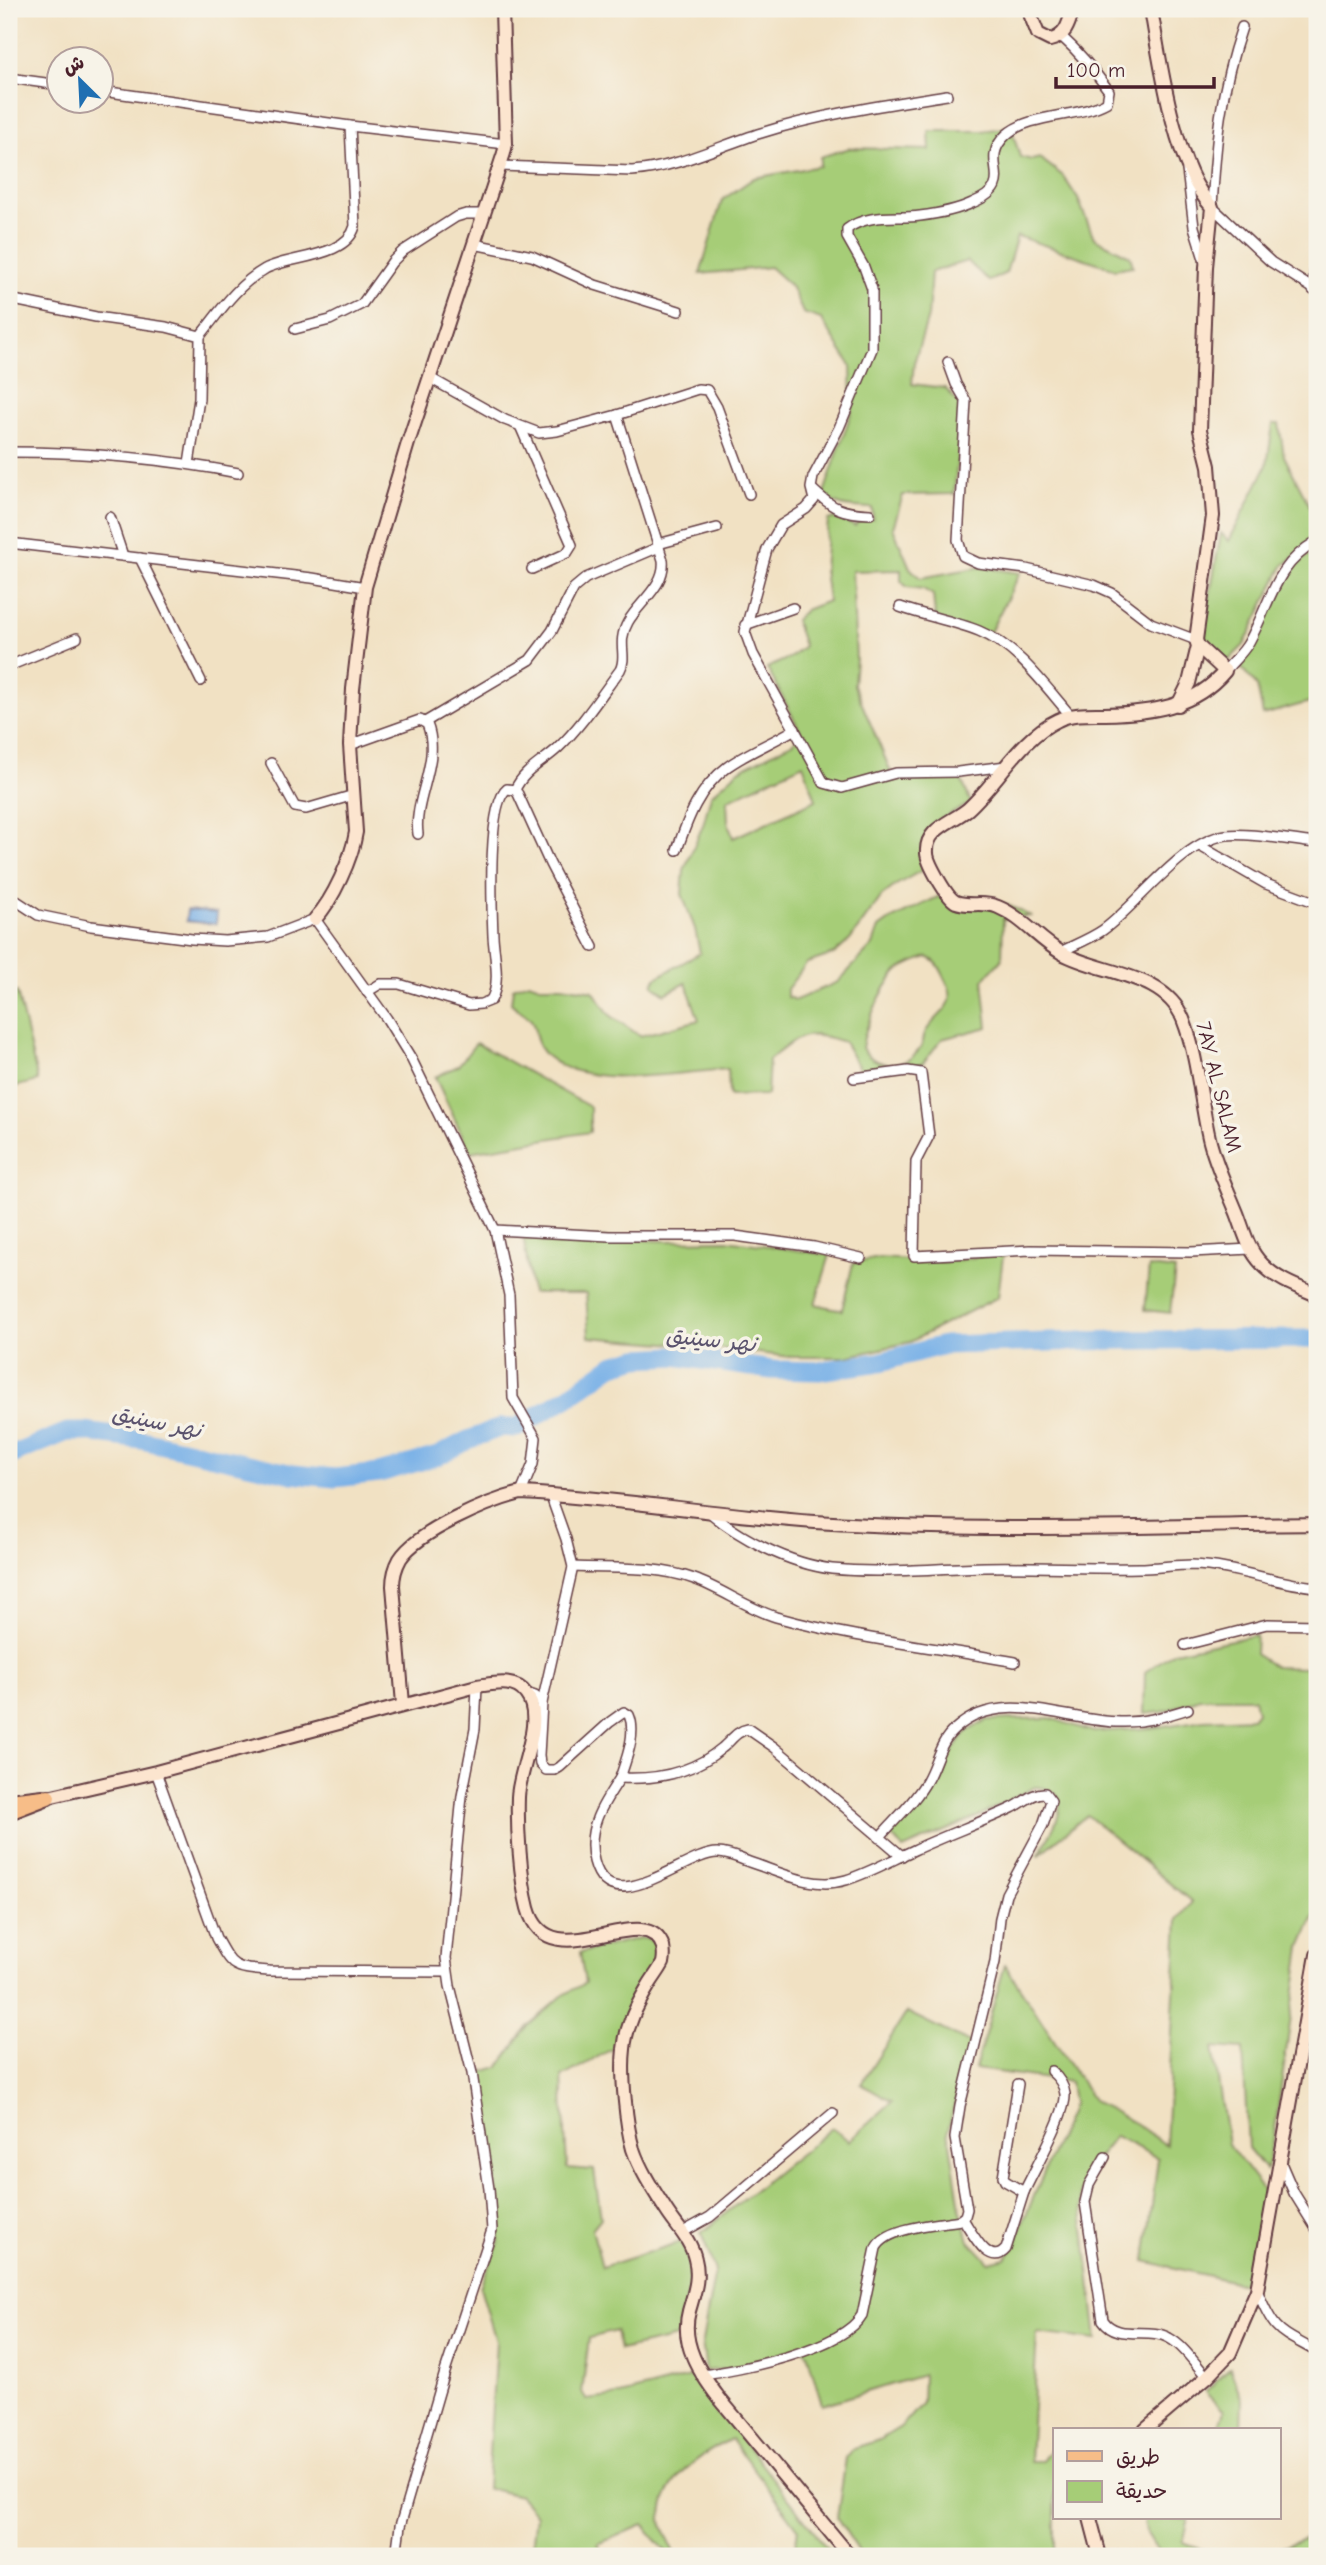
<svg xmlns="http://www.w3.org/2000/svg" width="1326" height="2565" viewBox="0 0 1326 2565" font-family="'Comic Neue','Playpen Sans Arabic',sans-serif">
<rect width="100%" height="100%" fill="#f7f3e8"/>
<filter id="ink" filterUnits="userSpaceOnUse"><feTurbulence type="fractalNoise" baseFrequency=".0143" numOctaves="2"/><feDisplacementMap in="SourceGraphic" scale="14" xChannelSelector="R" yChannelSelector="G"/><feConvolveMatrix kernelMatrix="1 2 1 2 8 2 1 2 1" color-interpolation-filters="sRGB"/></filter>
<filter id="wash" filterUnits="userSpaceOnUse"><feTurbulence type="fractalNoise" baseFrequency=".00686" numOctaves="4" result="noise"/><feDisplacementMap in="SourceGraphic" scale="28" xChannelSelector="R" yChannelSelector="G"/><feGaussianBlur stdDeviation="1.57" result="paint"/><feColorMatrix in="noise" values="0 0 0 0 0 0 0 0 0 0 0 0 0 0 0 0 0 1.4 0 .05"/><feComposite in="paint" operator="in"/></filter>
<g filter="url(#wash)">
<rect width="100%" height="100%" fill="#f1e1c3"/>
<g fill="#a6cd77" stroke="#787651" stroke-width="2" fill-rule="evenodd">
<path d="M 1011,127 L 1020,157 L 1032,160 L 1040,158 L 1063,176 L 1078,199 L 1094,238 L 1130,256 L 1133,266 L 1115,269 L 1017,236 L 1006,273 L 989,281 L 967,261 L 931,272 L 928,317 L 914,363 L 912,384 L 945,388 L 963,408 L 954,494 L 903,495 L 893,528 L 910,568 L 920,578 L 981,567 L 1020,573 L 987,638 L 946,626 L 935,616 L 933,595 L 923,589 L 907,587 L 901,581 L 901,570 L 852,571 L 856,659 L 854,685 L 893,777 L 960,776 L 971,803 L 934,823 L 923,844 L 950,902 C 988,900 996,897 1030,916 L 1003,919 L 1002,959 L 983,980 L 988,1027 L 942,1039 L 922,1064 L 862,1073 L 844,1042 C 805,1029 800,1035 769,1060 L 767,1095 L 729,1096 L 728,1069 C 679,1072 590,1090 549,1058 C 533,1046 538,1031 531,1020 C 527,1014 516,1009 511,1003 L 513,988 L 529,982 L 540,986 L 562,986 L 593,991 L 610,1015 L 640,1036 L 699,1020 L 686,983 L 665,994 L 653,985 L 656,978 L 700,953 L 695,929 L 682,894 L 684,870 L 703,825 L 711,795 L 739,770 L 792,743 L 802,734 L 767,668 L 791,657 L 804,646 L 795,620 L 805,610 L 828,601 L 824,570 L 828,520 L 835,518 L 855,526 L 861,518 L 873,519 L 872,508 C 856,507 834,509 824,493 L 852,410 L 851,366 L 821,319 L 803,313 L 791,286 L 770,267 L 700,274 L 722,200 L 754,178 L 820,166 L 820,157 L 850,148 L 930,150 L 929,131 L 982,131 ZM 803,764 L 816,800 L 733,838 L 728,821 L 727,800 ZM 926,868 L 942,895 L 890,920 L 879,928 L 873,945 L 838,982 L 796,1000 L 787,997 L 787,989 L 807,963 L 834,954 L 850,940 L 882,896 L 896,885 ZM 927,957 C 937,961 939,966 944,976 C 961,1007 941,1009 926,1031 C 923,1036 924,1042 921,1047 C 907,1070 875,1069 862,1048 C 865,1026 881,989 897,972 C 904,965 917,961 927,957 Z"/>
<path d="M 1273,424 L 1279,424 L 1284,456 L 1317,520 L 1317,539 L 1283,566 L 1244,645 L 1224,665 C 1211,660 1205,646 1203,632 L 1221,533 L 1229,541 L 1267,465 Z"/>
<polygon points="1317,551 1317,700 1263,715 1257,686 1239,665 1290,572 1301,559"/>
<polygon points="17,992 38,1081 9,1088 9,994"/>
<polygon points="476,1043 590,1107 590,1132 470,1152 435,1077 458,1066"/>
<polygon points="523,1235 666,1241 727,1240 830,1255 815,1304 842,1310 853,1263 879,1258 946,1262 999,1253 1003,1256 998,1297 910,1342 846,1357 791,1357 691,1345 589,1337 586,1293 532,1293"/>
<polygon points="1149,1267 1175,1270 1170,1313 1145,1310"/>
<path d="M 1256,1635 L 1255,1654 L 1275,1667 L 1305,1668 L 1317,1670 L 1317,1915 L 1314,1917 L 1301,1947 L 1274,2136 L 1266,2170 L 1248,2148 L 1243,2049 L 1213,2047 L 1228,2144 L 1267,2195 L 1248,2285 L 1145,2261 L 1158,2158 L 1115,2136 L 1093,2164 L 1080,2194 L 1097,2340 L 1037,2333 L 1030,2461 L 1042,2461 L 1050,2450 L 1055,2449 L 1055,2550 L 1058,2556 L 862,2556 L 837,2518 L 846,2458 L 854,2448 L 879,2440 L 902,2426 L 922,2403 L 923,2375 L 822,2405 L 807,2353 L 802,2347 L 736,2368 L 706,2371 L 702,2342 L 715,2271 L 701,2233 L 832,2128 L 849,2141 L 892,2102 L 861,2084 L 907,2012 L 970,2043 L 948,2130 L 960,2208 L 969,2241 L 989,2262 L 1005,2258 L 1011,2251 L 1073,2103 L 1070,2082 L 975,2069 L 1005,1965 L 1093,2100 L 1136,2124 L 1166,2145 L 1178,1919 L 1192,1902 L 1087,1815 L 1038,1856 C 1050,1835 1082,1789 1035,1787 L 979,1816 L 903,1849 L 889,1833 L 935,1787 L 954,1748 L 965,1733 L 987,1720 L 1050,1718 L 1094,1732 L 1151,1728 L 1204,1720 L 1252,1718 L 1257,1712 L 1254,1698 L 1200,1698 L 1162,1712 L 1144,1714 L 1145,1672 L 1174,1652 Z"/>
<path d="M 639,1938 C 651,1939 656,1941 658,1954 L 619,2045 L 562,2077 L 567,2168 L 594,2170 L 601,2218 L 592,2229 L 602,2267 L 681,2242 C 705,2282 679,2298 681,2336 L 620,2350 L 616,2331 L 589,2338 L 582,2392 L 586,2400 L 613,2397 L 693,2376 L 833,2556 L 794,2556 L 798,2528 L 731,2439 C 700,2455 662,2479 662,2519 C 662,2530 672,2545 676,2555 L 680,2556 L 670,2556 L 643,2525 L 598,2544 L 604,2556 L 531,2556 L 536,2515 L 520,2496 L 487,2488 L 496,2341 L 480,2287 L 499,2242 L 499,2204 L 479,2073 L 499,2067 L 529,2025 L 562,1996 L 585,1983 L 580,1953 Z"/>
<polygon points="1230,2367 1242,2400 1241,2428 1240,2430 1217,2430 1223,2411 1205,2392"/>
<polygon points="1144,2518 1189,2518 1183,2543 1220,2556 1161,2556 1146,2532"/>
<polygon points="1317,2535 1317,2556 1254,2556"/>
</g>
<polygon fill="#78b0e7" stroke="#616889" stroke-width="2" points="187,910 217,913 216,924 186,921"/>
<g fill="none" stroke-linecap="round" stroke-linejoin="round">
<polyline stroke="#78b0e7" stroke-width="19" points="9,1456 67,1432 85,1432 142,1440 293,1474 335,1478 379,1473 438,1456 468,1440 502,1427 516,1428 568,1397 613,1365 638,1358 675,1356 772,1370 819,1371 880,1362 944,1345 1120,1340 1317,1339"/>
</g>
</g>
<g filter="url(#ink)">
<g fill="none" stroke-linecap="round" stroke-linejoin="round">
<defs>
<g id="street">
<path d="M 1242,27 C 1220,92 1216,140 1212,207 L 1271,262 L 1317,291"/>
<polyline points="9,78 60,85"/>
<polyline points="102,91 350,126 506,144"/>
<path d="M 501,166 L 632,171 C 676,168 719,146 761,133 C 822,114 885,105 947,95"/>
<polyline points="1187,170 1194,227 1205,262"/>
<polyline points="474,244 532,256 595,285 679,311"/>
<polyline points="1313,290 1317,248"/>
<polyline points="9,299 96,317 166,327 200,336 199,399 189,464"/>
<polyline points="295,329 330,320 362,304 392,262 403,251 456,217 466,214 484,214"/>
<path d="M 200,336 C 220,311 237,285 265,269 C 289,256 347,258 355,226 L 350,126"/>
<polyline points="948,362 956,384 966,401 958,540 963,556 978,563 1026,569 1094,585 1112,593 1151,623 1196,640"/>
<polyline points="430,378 505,420 539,433 557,431 617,415 698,389 707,390 717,407 749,494"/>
<polyline points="521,428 572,545 567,553 532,569"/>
<path d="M 9,452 C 86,452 162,458 238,473"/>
<path d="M 812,489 C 833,509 842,513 870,514"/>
<polyline points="110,517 123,556"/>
<polyline points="9,543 312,578 365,587"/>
<polyline points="658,544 717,528"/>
<polyline points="140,558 201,681"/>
<path d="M 900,607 C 925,616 954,621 979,631 C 1018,647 1044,685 1071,716"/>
<polyline points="745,625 793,608"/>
<polyline points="9,666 77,638"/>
<path d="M 1225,671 C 1233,661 1243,653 1249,642 C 1271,602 1274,566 1317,541"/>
<polyline points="425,722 530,660 552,631 574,588 586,578 659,547"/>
<path d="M 350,745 L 420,720 L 427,724 C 442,761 413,798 418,834"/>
<polyline points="271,763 295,807 306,809 354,795"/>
<path d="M 1006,766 L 958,772 L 896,773 L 842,788 L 824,783 L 753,654 L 745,632 L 767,549 L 781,525 L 806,509 L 814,500 L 811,488 L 813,477 L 839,428 L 872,349 L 872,289 L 864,267 L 847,237 L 847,229 C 868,213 896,219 920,216 C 936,214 957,210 972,203 C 1021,183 976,163 1006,135 C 1030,113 1079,118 1107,102 L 1109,91 C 1094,70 1080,53 1061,36"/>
<path d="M 515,790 C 523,771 543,762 558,748 C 582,725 600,697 620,670 C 628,656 616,643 628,622 C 639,602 666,585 663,560 L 617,415"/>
<polyline points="1200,846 1266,884 1317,903"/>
<path d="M 677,850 C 688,818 699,788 727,767 C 746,753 774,742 795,729"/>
<polyline points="9,896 38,915 91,926 192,939 225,941 268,937 315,919 387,1019 411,1058 495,1230 509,1295 513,1398 536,1438 533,1464 521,1493"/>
<path d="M 1060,952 C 1074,945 1090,939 1103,930 C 1139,904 1181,842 1226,835 C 1250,832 1291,841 1317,843"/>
<path d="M 367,992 L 380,984 L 399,984 L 469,1005 L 481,1004 L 491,1000 C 501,983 494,955 493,936 C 492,909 487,804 507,789 L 515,790 L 518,794 L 550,864 L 593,947"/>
<polyline points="854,1078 908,1071 921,1073 929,1136 916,1161 914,1256 1030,1250 1191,1252 1251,1249"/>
<polyline points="495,1230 609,1236 735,1236 814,1247 861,1258"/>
<path d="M 708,1511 C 739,1538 790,1564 832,1569 C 882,1574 934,1568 985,1567 C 1037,1566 1088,1569 1139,1568 C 1157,1568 1174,1565 1192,1565 C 1235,1566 1275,1584 1317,1587"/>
<path d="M 573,1567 C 614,1569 654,1565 694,1579 C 722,1589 747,1608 776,1617 C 854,1639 935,1647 1015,1662"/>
<polyline points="1185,1645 1267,1624 1317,1625"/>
<path d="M 526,1693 L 535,1696 L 542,1703 L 539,1755 L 540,1764 L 546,1770 L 555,1770 L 560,1767 L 610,1722 L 624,1712 L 629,1715 C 637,1733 626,1760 620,1778 C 657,1780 693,1773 722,1748 C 731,1741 736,1731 748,1729 L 774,1747 L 902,1856"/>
<polyline points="542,1703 573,1567 566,1539 550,1494"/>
<path d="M 156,1772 L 216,1938 C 233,1969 233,1968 269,1971 L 447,1972"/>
<path d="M 620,1778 C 602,1805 586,1829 594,1861 C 610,1924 686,1852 718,1853 C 728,1853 739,1858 749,1862 C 780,1872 813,1890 846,1880 C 869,1873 892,1860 914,1850 C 946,1835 980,1823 1012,1808 C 1023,1803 1033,1792 1045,1793 L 1051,1801 L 1043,1825 L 1006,1894 L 1000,1918 L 995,1962 L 960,2106 L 955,2138 L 967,2209 L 965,2216 L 960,2220 C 938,2224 886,2227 876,2248 L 862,2315 C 843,2349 739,2371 701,2375"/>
<path d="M 879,1838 C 894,1820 916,1801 927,1780 C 937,1763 939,1742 955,1729 C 1001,1687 1066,1722 1120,1722 C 1145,1723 1165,1716 1188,1709"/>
<path d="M 1105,2157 L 1089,2185 L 1085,2202 L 1103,2320 C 1118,2342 1149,2326 1169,2338 C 1184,2346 1196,2365 1207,2377"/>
<polyline points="1281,2163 1294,2193 1317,2230"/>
<path d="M 1024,2192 C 1033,2172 1067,2113 1065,2094 C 1064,2085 1058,2077 1051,2071"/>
<path d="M 963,2219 C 972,2232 989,2269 1006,2249 L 1024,2192 L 1005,2181 L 1003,2177 L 1018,2084"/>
<polyline points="683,2232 710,2217 833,2113"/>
<path d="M 1257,2290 C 1275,2334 1279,2330 1317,2352"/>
<polyline points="396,2556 400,2526 445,2372 492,2230 489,2189 472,2073 450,1986 446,1958 462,1796 475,1729 477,1686"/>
</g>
<g id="secondary">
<path d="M 1028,9 L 1038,34 L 1050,40 C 1066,37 1069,23 1073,9"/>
<path d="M 1151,9 C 1160,63 1175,168 1212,207 L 1206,267 L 1200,430 L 1209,466 L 1213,516 L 1196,640 L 1198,646 L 1189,683 L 1178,705"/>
<path d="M 1198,646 L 1225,671 C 1194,708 1150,713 1105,714 C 1089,714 1072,713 1058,720 C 1021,737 997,783 968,809 C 953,822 925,828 927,853 C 927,862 947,898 956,902 C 969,907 984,901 998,907 C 1022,917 1039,940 1062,953 C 1100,974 1165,973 1183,1019 C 1198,1057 1200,1099 1209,1138 C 1215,1164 1227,1188 1237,1213 C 1244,1231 1248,1250 1262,1264 C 1277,1280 1298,1287 1317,1295"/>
<path d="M 315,919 C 333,900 352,858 356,832 L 350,745 L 353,689 L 365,587 L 408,443 L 504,153 L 506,144 L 502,9"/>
<path d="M 403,1704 L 393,1586 C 393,1576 395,1568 400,1559 C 418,1531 489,1501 521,1493 C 619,1498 717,1515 815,1522 C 982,1533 1150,1526 1317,1524"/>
<path d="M 48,1797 L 156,1772 L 477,1686 C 493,1684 515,1678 526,1694 C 546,1719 519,1768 518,1797 C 517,1828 520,1877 528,1908 C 548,1982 646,1896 663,1947 C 664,1952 664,1958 663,1963 C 659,1971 653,1978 649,1985 C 637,2005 626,2026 624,2049 C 621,2074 626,2125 633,2149 C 640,2170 654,2191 666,2210 C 676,2226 691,2240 695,2259 C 700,2278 694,2293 689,2311 C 680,2344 700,2373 719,2398 L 850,2556"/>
<polyline points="1145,2430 1207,2377 1230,2353 1257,2290 1317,1955"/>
<polyline points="1090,2518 1100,2556"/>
</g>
<g id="primary">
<polyline points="9,1801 43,1797"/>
<polyline points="9,1812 48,1797"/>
</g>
</defs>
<use href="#street" stroke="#633c42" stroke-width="12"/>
<use href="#secondary" stroke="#633c42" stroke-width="16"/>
<use href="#primary" stroke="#633c42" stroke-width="18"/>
<use href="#street" stroke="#fff" stroke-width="9"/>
<use href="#secondary" stroke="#fce5cf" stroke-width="12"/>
<use href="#primary" stroke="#f7bd88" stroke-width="14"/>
</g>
</g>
<g text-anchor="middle" stroke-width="7" stroke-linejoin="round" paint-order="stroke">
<g font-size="21" fill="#4a1f2b" stroke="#f7f3e8">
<text transform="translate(1219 1087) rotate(76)" y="7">7AY AL SALAM</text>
</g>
<g font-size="23" font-style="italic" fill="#5a526d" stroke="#f7f3e8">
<text transform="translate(711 1339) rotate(6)" y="8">نهر سينيق</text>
<text transform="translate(157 1421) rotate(12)" y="8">نهر سينيق</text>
</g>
</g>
<rect width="1326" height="2565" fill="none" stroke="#f7f3e8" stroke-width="35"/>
<rect x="1053" y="2428" width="228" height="91" fill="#f7f3e8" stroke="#b29e9c" stroke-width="2"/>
<rect x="1067" y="2451" width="35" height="10" fill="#f7bd88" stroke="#b29e9c" stroke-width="2"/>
<text x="1116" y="2464" font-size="21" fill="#4a1f2b">طريق</text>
<rect x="1067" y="2481" width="35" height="21" fill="#a6cd77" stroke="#b29e9c" stroke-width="2"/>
<text x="1116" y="2498" font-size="21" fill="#4a1f2b">حديقة</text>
<g transform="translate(80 80) rotate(336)"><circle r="33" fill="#f7f3e8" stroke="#b29e9c" stroke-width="2"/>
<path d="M0-5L12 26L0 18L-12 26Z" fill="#1f6fb2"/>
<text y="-10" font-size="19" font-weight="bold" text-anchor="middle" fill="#4a1f2b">ش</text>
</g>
<path d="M1056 77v10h158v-10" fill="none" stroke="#4a1f2b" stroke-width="3.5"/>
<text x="1067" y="77" font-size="21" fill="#4a1f2b" stroke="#f7f3e8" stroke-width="5" paint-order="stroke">100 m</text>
</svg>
